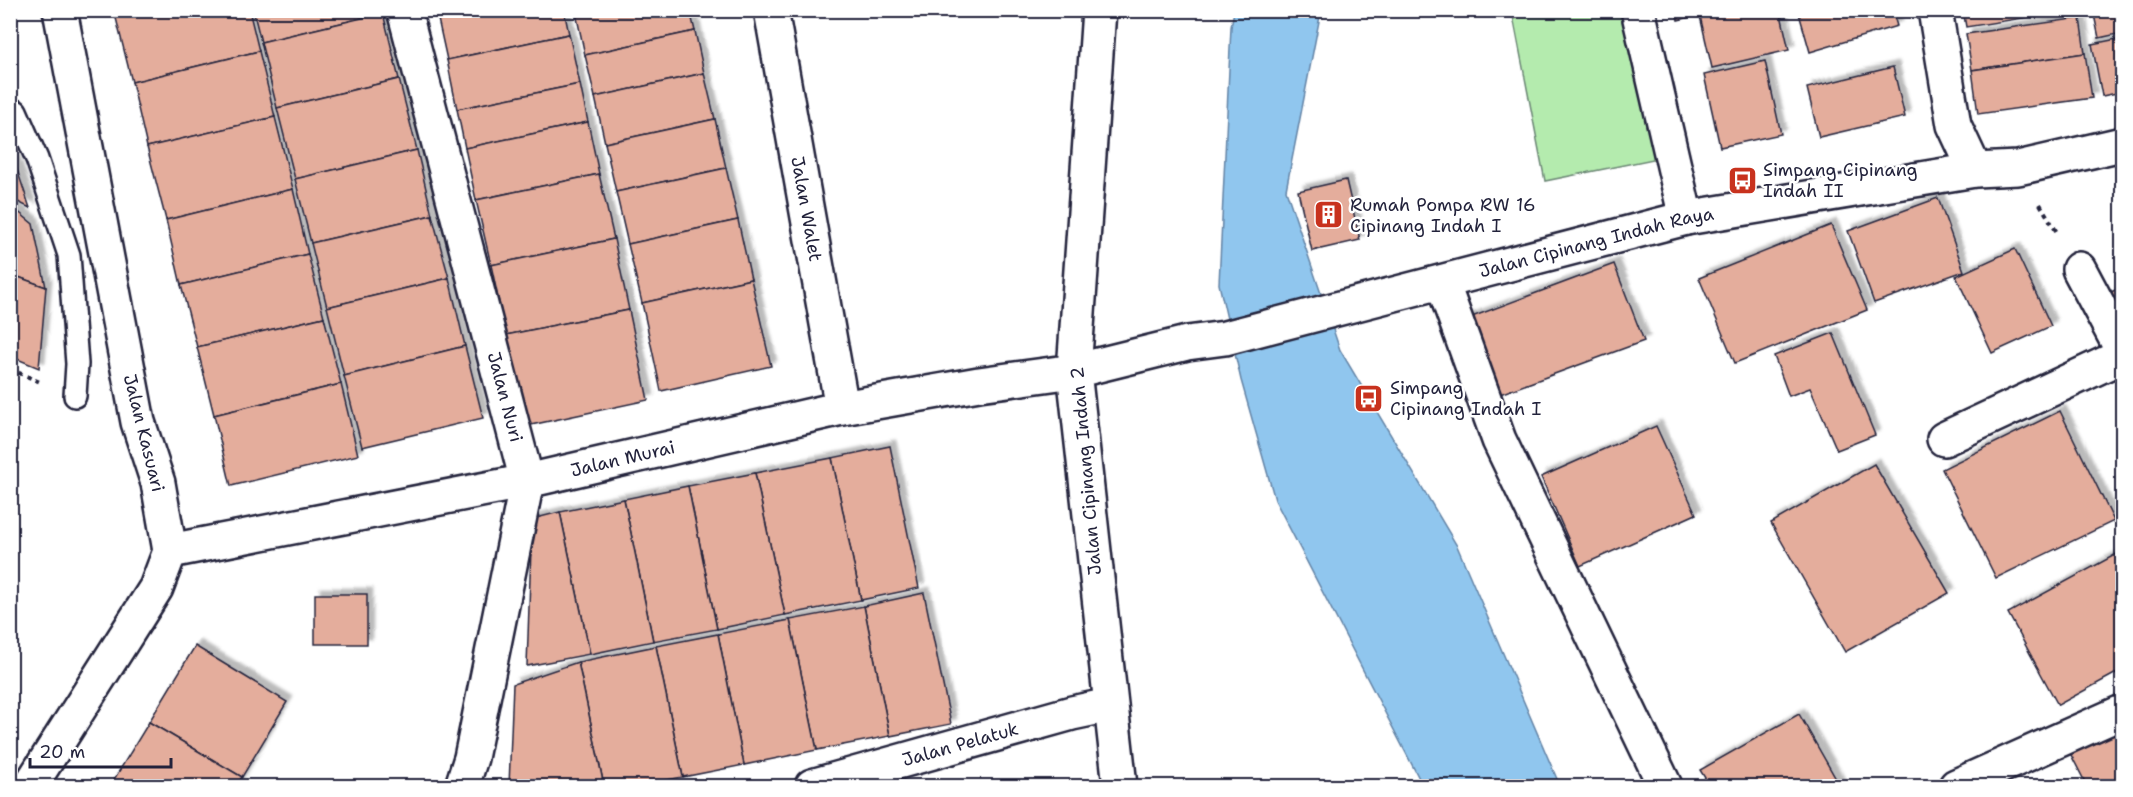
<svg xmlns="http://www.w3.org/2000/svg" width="2133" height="797" viewBox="0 0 2133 797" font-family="'Shantell Sans',sans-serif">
<defs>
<filter id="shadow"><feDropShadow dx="5.5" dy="-5.5" stdDeviation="1.5" flood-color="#0004"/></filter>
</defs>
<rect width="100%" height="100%" fill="#fff"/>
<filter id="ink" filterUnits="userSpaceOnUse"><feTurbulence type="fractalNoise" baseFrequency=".0167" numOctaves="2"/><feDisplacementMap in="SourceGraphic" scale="12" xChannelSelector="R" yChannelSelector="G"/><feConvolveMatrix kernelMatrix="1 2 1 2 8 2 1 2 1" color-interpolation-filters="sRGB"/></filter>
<g filter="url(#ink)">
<polygon fill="#b4ebae" stroke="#6b8674" stroke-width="1.5" points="1512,11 1638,11 1673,155 1545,181"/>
<polygon fill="#90c6ee" stroke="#6484a6" stroke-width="1.5" points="1234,11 1321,11 1286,190 1340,350 1457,546 1560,786 1423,786 1275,500 1241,380 1219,284 1231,27"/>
<g fill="#e4ad9c" stroke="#22223b" stroke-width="1.5" filter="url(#shadow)">
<polygon points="114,10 249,10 259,51 132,82"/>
<polygon points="253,10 382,10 383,13 261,42"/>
<polygon points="436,10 564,10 569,34 447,60"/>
<polygon points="586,10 690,10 695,31 585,55 576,13"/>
<polygon points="1676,10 1720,10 1678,20"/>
<polygon points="1726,10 1780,10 1789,50 1712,68 1700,16"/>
<polygon points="1798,10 1892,10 1897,26 1810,52"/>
<polygon points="1963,10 2049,10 2049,14 1966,27"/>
<polygon points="2093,10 2122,10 2122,33 2099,38"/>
<polygon points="383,13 399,79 277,108 261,42"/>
<polygon points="2080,18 2085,53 1972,70 1966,34"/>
<polygon points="695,31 704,73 595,97 585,55"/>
<polygon points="569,34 580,84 457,109 447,60"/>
<polygon points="2122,38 2122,92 2102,96 2092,44"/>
<polygon points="259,51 275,117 147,147 132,82"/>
<polygon points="2085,53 2092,98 1978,114 1972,70"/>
<polygon points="1765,61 1781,134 1720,147 1704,75"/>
<polygon points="1893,67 1905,117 1819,137 1807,88"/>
<polygon points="704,73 715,119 605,143 595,97"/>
<polygon points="399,79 417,150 295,179 277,108"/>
<polygon points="580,84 588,122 465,148 457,109"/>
<polygon points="275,117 293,189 166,220 147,147"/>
<polygon points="715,119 726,168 616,192 605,143"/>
<polygon points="588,122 599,174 476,200 465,148"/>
<polygon points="10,149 30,208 10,198"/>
<polygon points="417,150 432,215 311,243 295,179"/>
<polygon points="726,168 738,220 628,244 616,192"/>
<polygon points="599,174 614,239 491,265 476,200"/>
<polygon points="1346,180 1360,240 1312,251 1298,191"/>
<polygon points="293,189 308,254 181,285 166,220"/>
<polygon points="1938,198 1964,271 1874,303 1848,231"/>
<polygon points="10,205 33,224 46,287 10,274"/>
<polygon points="432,215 449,278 327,307 311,243"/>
<polygon points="738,220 751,279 642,303 628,244"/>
<polygon points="1831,225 1867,310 1735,363 1699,278"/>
<polygon points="614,239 629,310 506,335 491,265"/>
<polygon points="2015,249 2051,326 1992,353 1956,276"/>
<polygon points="308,254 324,317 197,347 181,285"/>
<polygon points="1614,264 1644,341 1489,398 1461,321"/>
<polygon points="10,274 46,287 39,368 10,356"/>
<polygon points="449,278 465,346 344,376 327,307"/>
<polygon points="751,279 771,366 661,391 642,303"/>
<polygon points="2122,287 2122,317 2111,292"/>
<polygon points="629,310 648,400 526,426 506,335"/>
<polygon points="324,317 341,384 214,415 197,347"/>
<polygon points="1833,333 1875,435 1837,450 1810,388 1789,396 1774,356"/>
<polygon points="465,346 483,418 362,447 344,376"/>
<polygon points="341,384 358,455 231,486 214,415"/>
<polygon points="2060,411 2114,521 1996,578 1942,469"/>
<polygon points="1656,426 1696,514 1580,566 1541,477"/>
<polygon points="890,446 919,588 861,600 832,458"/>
<polygon points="832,458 861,600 785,615 755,473"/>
<polygon points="1874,464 1949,593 1845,652 1771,523"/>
<polygon points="755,473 785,615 717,629 688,486"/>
<polygon points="688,486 717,629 653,641 624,499"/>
<polygon points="624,499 653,641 590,654 560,512"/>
<polygon points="560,512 590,654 527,666 532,519"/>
<polygon points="2122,551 2122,670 2058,705 2008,613"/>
<polygon points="924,593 951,724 890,736 864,606"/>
<rect x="315" y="594" width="52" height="50"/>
<polygon points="864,606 890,736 817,750 790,620"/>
<polygon points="790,620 817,750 744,765 718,634"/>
<polygon points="718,634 744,765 683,777 656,646"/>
<polygon points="195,646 287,702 242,777 149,722"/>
<polygon points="656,646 683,777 635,786 604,786 578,662"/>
<polygon points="578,662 604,786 509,786 513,684"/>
<polygon points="1799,714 1840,786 1710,786 1700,770"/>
<polygon points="149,722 242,777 236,786 110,786"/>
<polygon points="2122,723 2122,786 2087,786 2067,747"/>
</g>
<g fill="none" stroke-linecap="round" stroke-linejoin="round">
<defs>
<polyline id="lane" points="10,110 16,111 37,159 69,255 77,364 75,396"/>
<g id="street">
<path id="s1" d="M 404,10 L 527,481 L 471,758 L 462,786"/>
<path id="s2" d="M 771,10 L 842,408"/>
<polyline points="1638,10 1686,218"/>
<polyline points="1935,10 1954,125 1975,170"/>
<polyline points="2079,269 2122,350"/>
<polyline points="1442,282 1499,440 1665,786"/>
<polyline points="1944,439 2122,356"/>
<path id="s3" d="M 170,551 L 527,481 L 842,408 L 979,384 L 1074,371 L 1099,10"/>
<polyline points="30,786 156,588 170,551 158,483 138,422 60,10"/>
<path id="s4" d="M 812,786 L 1072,713 L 1110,705"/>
<polyline points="1956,786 2122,712"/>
</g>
<g id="secondary">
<path id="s5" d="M 1120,786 L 1074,371 L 1187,343 L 1225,338 L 1686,218 L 1975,170 L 2018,168 L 2122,144"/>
</g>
</defs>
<use href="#lane" stroke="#22223b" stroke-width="26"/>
<use href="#street" stroke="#22223b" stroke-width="38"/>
<use href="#secondary" stroke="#22223b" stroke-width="38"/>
<g stroke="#22223b" stroke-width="4" stroke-dasharray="4.5 4.5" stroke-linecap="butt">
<polyline points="2040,204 2058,234"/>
<polyline points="10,369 40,382"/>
</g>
<use href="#lane" stroke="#fff" stroke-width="21"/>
<use href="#street" stroke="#fff" stroke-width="33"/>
<use href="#secondary" stroke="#fff" stroke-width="33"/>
</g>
</g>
<defs>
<symbol id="bus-square" viewBox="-11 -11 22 22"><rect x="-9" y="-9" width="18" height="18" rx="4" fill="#c8321e" stroke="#fff"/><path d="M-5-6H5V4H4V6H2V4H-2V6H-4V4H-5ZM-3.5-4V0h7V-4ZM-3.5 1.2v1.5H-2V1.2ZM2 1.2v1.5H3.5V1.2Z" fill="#fff"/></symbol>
<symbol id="building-square" viewBox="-11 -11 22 22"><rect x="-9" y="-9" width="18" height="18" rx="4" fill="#c8321e" stroke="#fff"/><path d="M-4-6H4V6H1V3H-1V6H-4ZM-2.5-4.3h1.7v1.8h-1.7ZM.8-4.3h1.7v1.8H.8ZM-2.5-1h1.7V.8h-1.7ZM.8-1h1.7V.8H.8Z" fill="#fff"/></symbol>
</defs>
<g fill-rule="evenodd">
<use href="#bus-square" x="1726" y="164" width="33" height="33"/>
<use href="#building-square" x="1312" y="198" width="33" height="33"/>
<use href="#bus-square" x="1352" y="382" width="33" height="33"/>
</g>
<g text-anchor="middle" stroke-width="5" stroke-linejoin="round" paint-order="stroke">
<g font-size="18" fill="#22223b" stroke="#fff" text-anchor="start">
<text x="1763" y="176">Simpang Cipinang<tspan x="1763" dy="21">Indah II</tspan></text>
<text x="1350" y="211">Rumah Pompa RW 16<tspan x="1350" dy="21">Cipinang Indah I</tspan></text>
<text x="1390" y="394">Simpang<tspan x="1390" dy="21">Cipinang Indah I</tspan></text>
</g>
<g font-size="18" fill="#22223b" stroke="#fff">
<text dy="6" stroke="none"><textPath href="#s2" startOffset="202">Jalan Walet</textPath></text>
<text dy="6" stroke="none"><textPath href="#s5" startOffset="956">Jalan Cipinang Indah Raya</textPath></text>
<text dy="6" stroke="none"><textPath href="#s1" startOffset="400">Jalan Nuri</textPath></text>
<text transform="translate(144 433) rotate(76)" y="6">Jalan Kasuari</text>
<text dy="6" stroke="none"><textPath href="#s3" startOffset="462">Jalan Murai</textPath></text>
<text transform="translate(1086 471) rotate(-95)" y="6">Jalan Cipinang Indah 2</text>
<text dy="6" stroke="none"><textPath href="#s4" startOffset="154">Jalan Pelatuk</textPath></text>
</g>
</g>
<rect width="2133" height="797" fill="none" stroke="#fff" stroke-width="36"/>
<rect x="18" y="18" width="2097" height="761" fill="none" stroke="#22223b" stroke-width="2" filter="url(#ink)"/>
<path d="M30 758v9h141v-9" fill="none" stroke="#22223b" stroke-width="3"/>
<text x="39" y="758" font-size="18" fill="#22223b" stroke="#ffffff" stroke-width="4.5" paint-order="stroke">20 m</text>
</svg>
